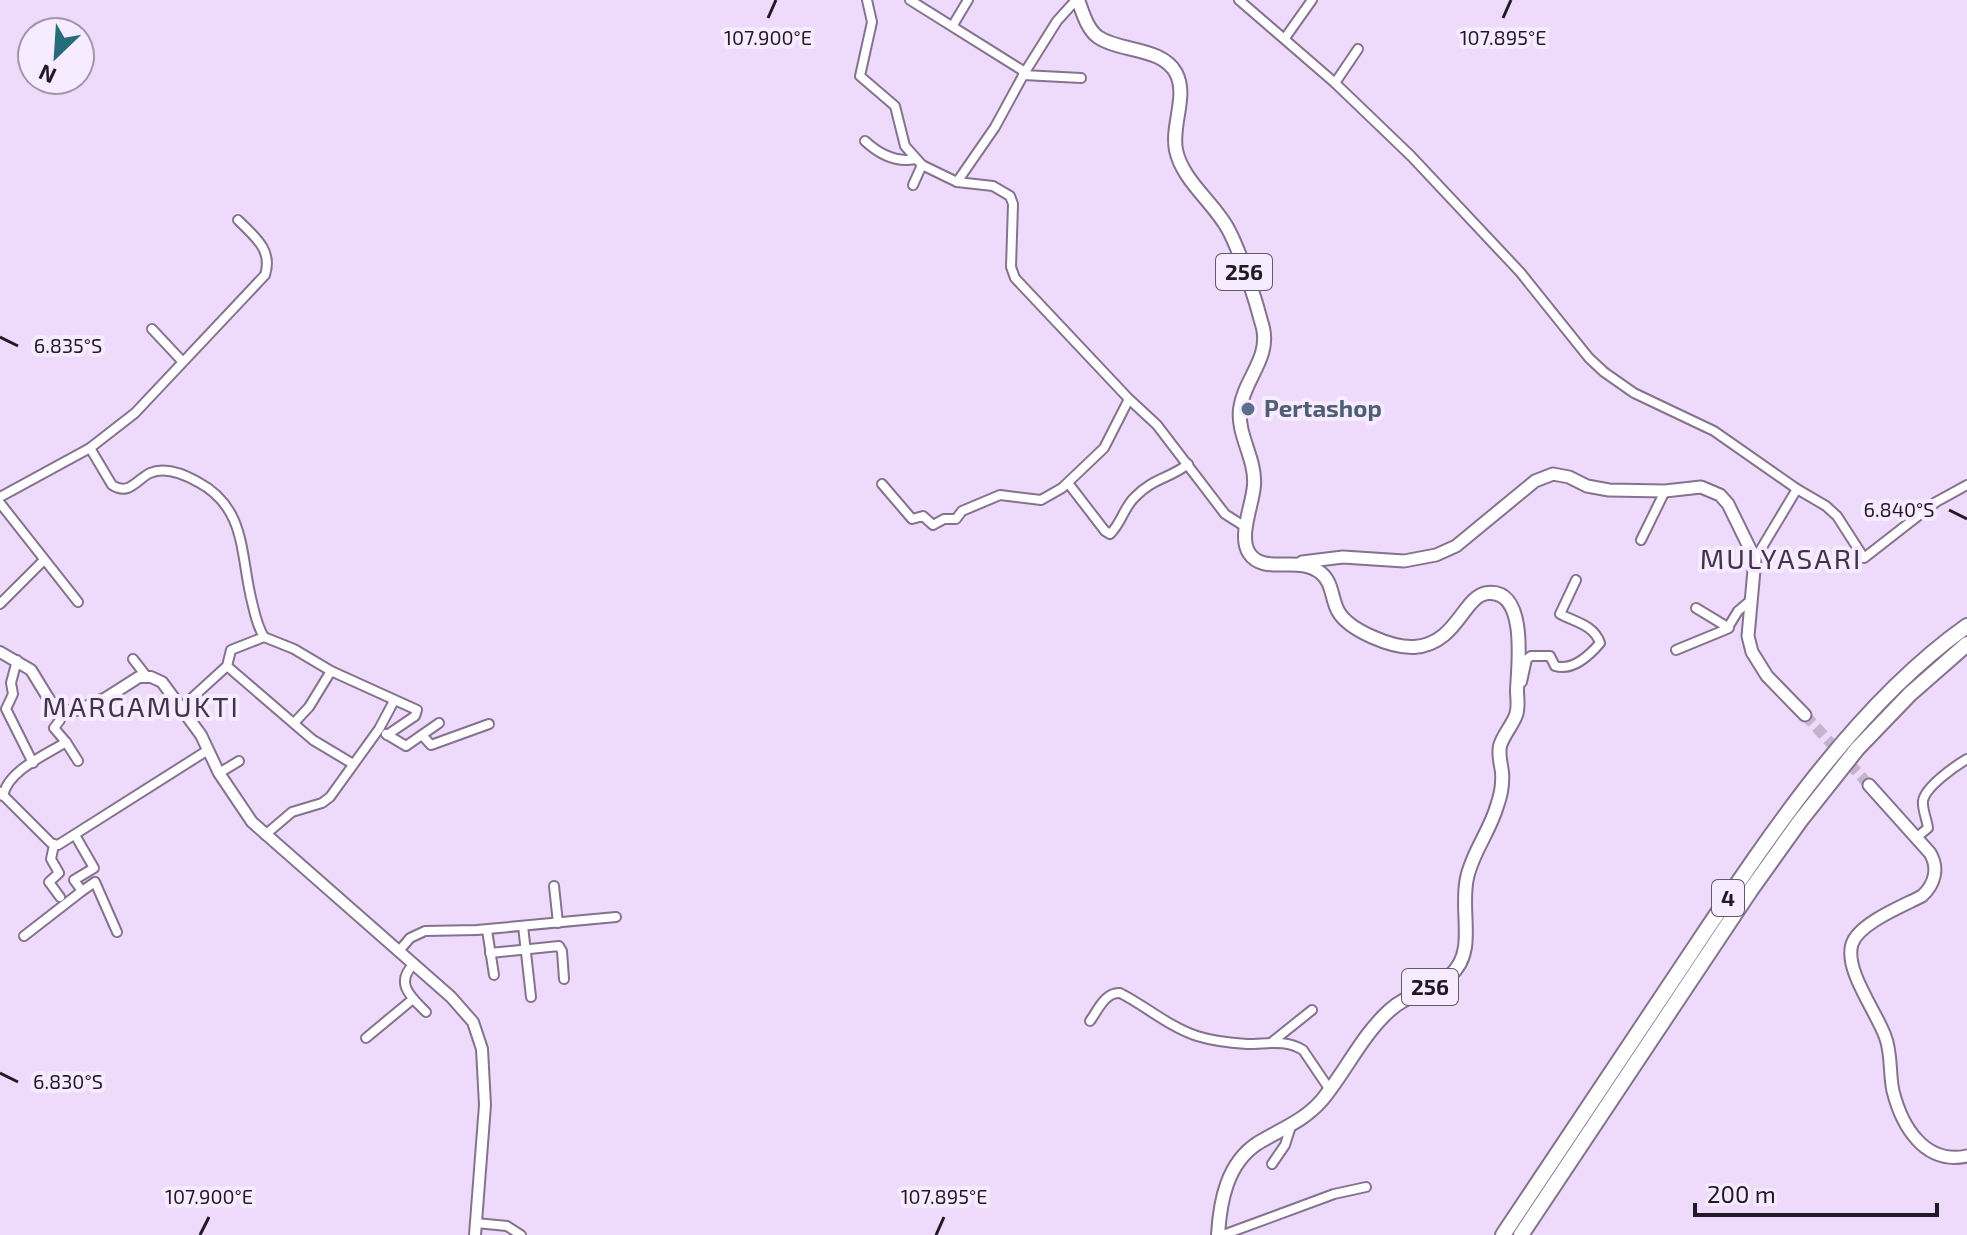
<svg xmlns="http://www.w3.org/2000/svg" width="1967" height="1235" viewBox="0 0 1967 1235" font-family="'Exo 2',sans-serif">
<rect width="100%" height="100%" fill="#eedafb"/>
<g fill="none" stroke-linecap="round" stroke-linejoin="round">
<polyline stroke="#c5b4d0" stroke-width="11" stroke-dasharray="11 5.5" stroke-linecap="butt" points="1805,715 1869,785"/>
<defs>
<g id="minor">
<polyline points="867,0 872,22 860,76 895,106 905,146 922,165 957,182 993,186 1010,196 1013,204 1011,267 1015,278 1129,399 1157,425 1225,514 1247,528"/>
<polyline points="910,0 1025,72 1057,21 1076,0"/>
<polyline points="1239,0 1335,83 1411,156 1520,272 1589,358 1604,372 1634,393 1714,431 1797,489 1826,506 1837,516 1864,558 1936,502 1967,485"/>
<polyline points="953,25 968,0"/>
<polyline points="1285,38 1312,0"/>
<polyline points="1023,75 1081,78"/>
<polyline points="1335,83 1358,49"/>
<path d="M 865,141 C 879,154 895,163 915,159"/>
<polyline points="957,182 995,127 1025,72"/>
<polyline points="913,185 922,165"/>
<polyline points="152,329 182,361"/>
<path d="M 90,448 L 135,413 L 265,275 C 273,250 255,237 238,220"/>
<path d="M 1068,483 L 1105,531 L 1110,534 C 1121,524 1124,507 1135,497 C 1153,478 1171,478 1188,464"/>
<polyline points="882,484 912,519 923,516 933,525 944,519 956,519 962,511 1000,495 1041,500 1062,488 1104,448 1129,399"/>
<path d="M 0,497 L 90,448 L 112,485 C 129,496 136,480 150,473 C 166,466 184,474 198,482 C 247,508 240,555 252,602 C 255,614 257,626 264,637 L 231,650 L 227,666 L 182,707"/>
<polyline points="0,503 78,602"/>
<polyline points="1641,540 1665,491"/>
<polyline points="1755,559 1797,489"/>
<polyline points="0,604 44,560"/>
<polyline points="1696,608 1729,628"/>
<polyline points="264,637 294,649 331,671 417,710 415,716 387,735"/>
<polyline points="1676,650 1727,629 1738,611 1751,600"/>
<polyline points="133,659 147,677"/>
<polyline points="17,660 11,683 13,694 6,709 33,763"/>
<polyline points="227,666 313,740 353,764"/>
<path d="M 1522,682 L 1527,659 L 1531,656 L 1550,656 L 1555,666 C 1572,671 1589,656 1600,643 C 1594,625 1575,622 1560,614 L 1576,580"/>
<polyline points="294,723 309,707 331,671"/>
<polyline points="386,734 406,746 439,723"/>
<polyline points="422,735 431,745 489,724"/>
<polyline points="66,742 78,761"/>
<polyline points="219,773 239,761"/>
<polyline points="0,792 51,843 58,845 208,750"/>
<path d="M 3,796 C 8,770 46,755 66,742 L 54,728 L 60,720 L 59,710"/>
<polyline points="75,835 94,868 74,880 82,891 95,882 117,932"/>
<polyline points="265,835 292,812 322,803 330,797 379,729 394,701"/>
<path d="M 1917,837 L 1928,828 C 1927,820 1922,809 1923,801 C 1925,787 1955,766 1967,759"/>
<polyline points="54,845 51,859 59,873 49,882 60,897"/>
<polyline points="554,886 558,923"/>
<polyline points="523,926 531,997"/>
<polyline points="487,930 494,975"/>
<polyline points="24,936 82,891"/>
<polyline points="399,951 410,938 425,931 477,930 616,917"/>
<polyline points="490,953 559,946 562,951 564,979"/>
<path d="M 414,964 C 394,983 411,997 426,1012"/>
<path d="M 1090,1021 C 1098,1010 1105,992 1120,993 C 1146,1006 1169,1027 1197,1036 C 1213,1041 1231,1043 1247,1044 C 1268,1044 1285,1039 1303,1050 L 1330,1090"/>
<polyline points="366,1038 413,999"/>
<polyline points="1272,1042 1312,1010"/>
<polyline points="1272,1164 1285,1145 1291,1126"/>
<polyline points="476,1223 507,1226 521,1235"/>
<polyline points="1223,1235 1334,1194 1366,1187"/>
</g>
<polyline id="tertiary" points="0,652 31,670 50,701 63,712 81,709 106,698 139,677 151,677 162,682 201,735 219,773 252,822 451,997 473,1022 482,1049 485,1105 475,1235"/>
<g id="secondary">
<polyline points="1302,562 1343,557 1404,561 1436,555 1456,546 1535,481 1553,474 1569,477 1587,486 1609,490 1665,491 1701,487 1720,495 1728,504 1755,559 1748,636 1752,652 1767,676 1805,715"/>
<path d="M 1869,785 L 1930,853 C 1939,868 1935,884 1922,896 C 1903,906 1859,923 1852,944 C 1844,970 1876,1011 1885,1036 C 1892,1053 1889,1073 1893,1091 C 1902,1127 1925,1165 1967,1156"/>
</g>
<path id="primary" d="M 1078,0 C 1083,13 1087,29 1098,37 C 1120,52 1162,47 1176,73 C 1188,96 1171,125 1176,150 C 1182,180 1214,203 1228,229 C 1241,253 1256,301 1263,328 C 1270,359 1244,379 1240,409 C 1237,435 1256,459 1254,485 C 1253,504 1238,536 1249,553 C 1264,576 1299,554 1321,573 C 1333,583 1331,598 1338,611 C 1349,631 1393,648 1414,647 C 1458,644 1463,595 1488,593 C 1528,589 1518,667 1517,690 C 1517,698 1519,707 1516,715 C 1512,726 1503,735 1500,746 C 1498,755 1501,764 1502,772 C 1503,784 1501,795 1497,806 C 1490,831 1472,853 1467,878 C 1462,900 1468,925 1465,947 C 1459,989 1416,986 1390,1010 C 1362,1035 1346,1071 1322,1100 C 1304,1121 1281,1129 1258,1143 C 1227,1163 1220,1201 1218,1235"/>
<g id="motorway">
<path d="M 1503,1235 C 1566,1141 1629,1047 1691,953 C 1767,839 1854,706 1967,626"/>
<polyline points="1521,1235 1750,891 1800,821 1857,749 1910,694 1967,644"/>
</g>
</defs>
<use href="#minor" stroke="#85728f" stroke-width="12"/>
<use href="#tertiary" stroke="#85728f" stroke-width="14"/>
<use href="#secondary" stroke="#85728f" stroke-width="15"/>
<use href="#primary" stroke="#85728f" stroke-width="16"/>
<use href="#motorway" stroke="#85728f" stroke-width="18"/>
<use href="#minor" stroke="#fff" stroke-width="8"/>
<use href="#tertiary" stroke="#fff" stroke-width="10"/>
<use href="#secondary" stroke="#fff" stroke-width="11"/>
<use href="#primary" stroke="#fff" stroke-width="12"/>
<use href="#motorway" stroke="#fff" stroke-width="14"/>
</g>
<path fill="none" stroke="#211a26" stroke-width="3" d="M 768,18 L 776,0M 1503,18 L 1511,0M 0,337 L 18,346M 1949,510 L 1967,519M 0,1073 L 18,1082M 200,1235 L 209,1217M 936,1235 L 944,1217"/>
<circle fill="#5c6f8a" stroke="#f7ebff" stroke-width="3" cx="1248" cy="409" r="8"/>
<g text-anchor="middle" stroke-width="8" stroke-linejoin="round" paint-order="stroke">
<g fill="#f7ebff" stroke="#615967" stroke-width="2">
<rect x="1216" y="254" width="56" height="36" rx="6"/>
<rect x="1712" y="880" width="32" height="36" rx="6"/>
<rect x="1402" y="969" width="56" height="36" rx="6"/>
</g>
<g font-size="22" font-weight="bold" fill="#211a26">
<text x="1244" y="280">256</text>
<text x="1728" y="906">4</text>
<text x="1430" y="995">256</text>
</g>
<g font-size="24" font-weight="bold" fill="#4e5e75" stroke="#f7ebff" text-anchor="start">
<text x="1264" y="417">Pertashop</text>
</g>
<g font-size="28" letter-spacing="2" fill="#42324c" stroke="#f7ebff">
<text x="1781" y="569">MULYASARI</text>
<text x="141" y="717">MARGAMUKTI</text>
</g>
</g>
<g font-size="20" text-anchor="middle" fill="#211a26" stroke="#f7ebff" stroke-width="8" stroke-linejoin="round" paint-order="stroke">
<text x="768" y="45">107.900°E</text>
<text x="1503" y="45">107.895°E</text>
<text x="68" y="353">6.835°S</text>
<text x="1899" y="517">6.840°S</text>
<text x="68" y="1089">6.830°S</text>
<text x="209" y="1204">107.900°E</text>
<text x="944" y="1204">107.895°E</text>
</g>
<g transform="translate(56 56) rotate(205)"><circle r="38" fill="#f7ebff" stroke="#a197a8" stroke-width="2"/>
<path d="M0-6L14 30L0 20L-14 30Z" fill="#256d7a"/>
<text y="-12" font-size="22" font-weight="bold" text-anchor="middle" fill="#211a26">N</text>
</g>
<path d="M1695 1203v12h242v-12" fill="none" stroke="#211a26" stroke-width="4"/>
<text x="1707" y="1203" font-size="24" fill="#211a26" stroke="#f7ebff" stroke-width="6" paint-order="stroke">200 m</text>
</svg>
